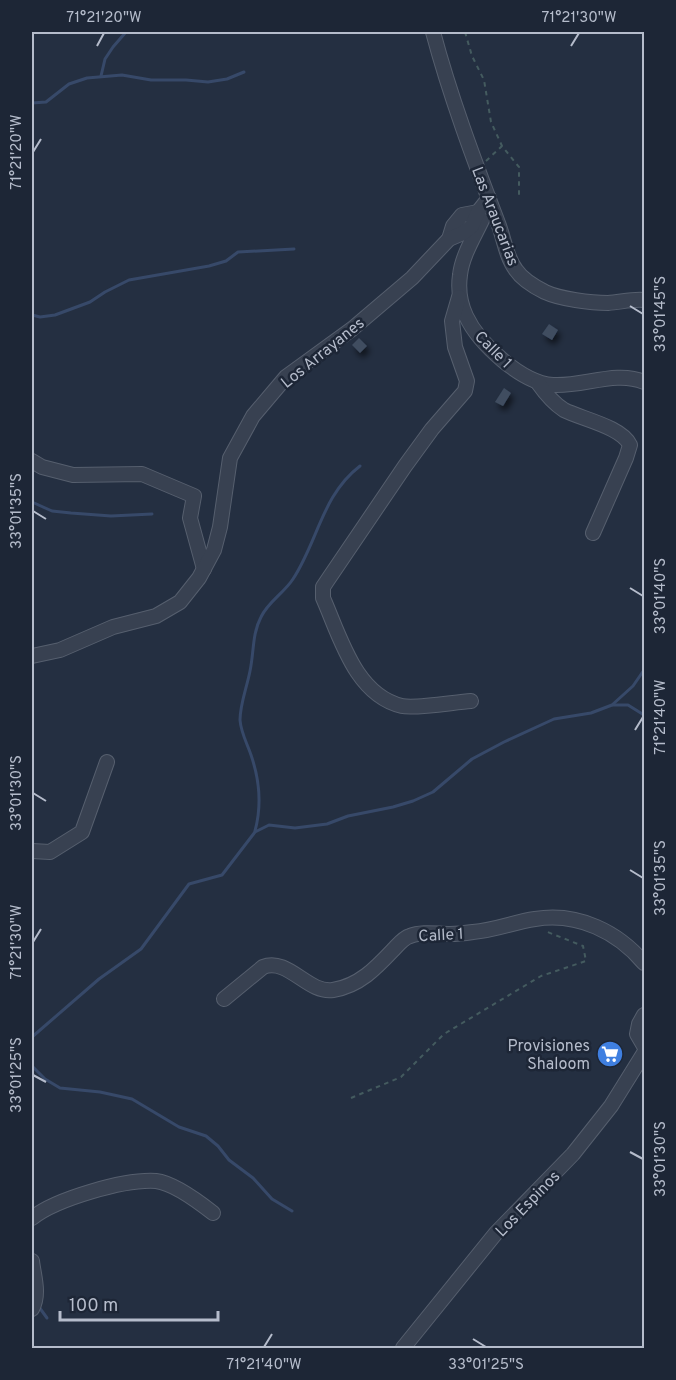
<svg xmlns="http://www.w3.org/2000/svg" width="676" height="1380" viewBox="0 0 676 1380" font-family="Overpass,sans-serif">
<defs>
<filter id="shadow"><feDropShadow dx="3" dy="5" stdDeviation="3" flood-color="#0009"/></filter>
</defs>
<rect width="100%" height="100%" fill="#242f41"/>
<g fill="none" stroke-linecap="round" stroke-linejoin="round">
<g stroke="#374969" stroke-width="3">
<polyline points="101,76 105,59 113,47 126,32"/>
<polyline points="32,103 46,102 69,84 87,78 122,75 151,80 186,80 208,82 227,79 244,72"/>
<polyline points="32,315 40,317 55,315 90,302 105,292 129,280 209,266 226,261 238,252 294,249"/>
<polyline points="32,502 52,511 71,513 111,516 152,514"/>
<polyline points="613,705 628,705 644,715"/>
<path d="M 255,831 C 262,805 260,781 251,755 C 247,743 241,733 240,720 C 240,704 247,687 250,671 C 254,653 252,634 261,617 C 268,602 284,593 293,579 C 318,541 322,495 360,466"/>
<polyline points="32,1037 99,979 141,949 189,884 222,875 255,832 269,825 295,828 327,824 348,816 393,807 413,801 433,792 472,759 504,742 554,719 591,713 612,705 633,686 644,670"/>
<polyline points="32,1066 45,1079 60,1088 100,1092 132,1099 179,1127 206,1136 218,1146 229,1160 253,1178 272,1199 292,1211"/>
<polyline points="39,1307 47,1318"/>
</g>
</g>
<g fill="#3f4d61" filter="url(#shadow)">
<polygon points="549,324 558,330 552,340 542,334"/>
<polygon points="359,338 367,346 360,353 352,345"/>
<polygon points="504,388 511,393 503,406 495,402"/>
</g>
<g fill="none" stroke-linecap="round" stroke-linejoin="round">
<defs>
<g id="minor">
<path d="M 433,32 C 450,96 474,160 498,223 C 504,238 506,257 516,270 C 522,279 535,287 545,292 C 560,299 591,303 608,303 C 621,302 632,299 644,300"/>
<path d="M 482,220 C 474,237 462,256 460,275 C 458,289 460,303 466,316 C 479,344 522,383 553,385 C 583,387 616,370 644,382"/>
<polyline points="449,239 453,226 462,215 478,212"/>
<path d="M 459,297 L 452,321 L 455,347 L 467,381 L 465,391 L 432,429 L 405,466 L 327,581 L 323,587 L 323,598 C 340,636 355,695 402,706 C 416,709 455,702 471,701"/>
<path d="M 538,383 C 545,393 553,403 564,410 C 582,419 622,427 630,445 L 626,458 L 593,533"/>
<polyline points="32,461 42,467 73,475 142,474 194,496 190,518 204,569"/>
<polyline points="32,656 60,650 113,627 156,616 180,602 199,578 214,550 220,527 230,458 253,416 286,377 352,329 412,278 449,239 463,233 472,226 478,212 489,198"/>
<polyline points="32,851 50,852 82,832 107,762"/>
<path d="M 224,999 L 263,967 C 288,957 308,994 333,990 C 359,986 376,968 393,950 C 398,945 403,938 410,936 C 422,931 437,934 450,934 C 458,934 466,933 473,932 C 496,930 514,922 535,919 C 578,912 618,932 644,963"/>
<polyline points="644,1015 639,1024 637,1034 644,1046"/>
<path d="M 32,1218 C 56,1199 124,1179 156,1181 C 173,1183 199,1202 213,1213"/>
<path d="M 32,1261 C 34,1277 40,1294 32,1309"/>
<polyline points="403,1348 496,1233 573,1154 611,1106 644,1053"/>
</g>
</defs>
<use href="#minor" stroke="#565f6e" stroke-width="16"/>
<g stroke="#445b5f" stroke-width="2" stroke-dasharray="4.5 4.5" stroke-linecap="butt">
<polyline points="465,32 472,56 484,80 491,122 502,146 519,167 519,196"/>
<polyline points="486,161 502,146"/>
<polyline points="351,1098 401,1077 444,1034 541,976 586,961 583,946 545,931"/>
</g>
<use href="#minor" stroke="#384151" stroke-width="14"/>
</g>
<path fill="none" stroke="#b5bccb" stroke-width="2" d="M 97,46 L 104,33M 571,46 L 579,33M 33,152 L 41,139M 630,306 L 643,314M 33,511 L 46,519M 630,588 L 643,596M 635,730 L 643,717M 33,793 L 46,801M 630,870 L 643,878M 33,942 L 41,929M 33,1075 L 46,1082M 630,1152 L 643,1159M 473,1339 L 486,1347M 264,1347 L 272,1334"/>
<defs>
<symbol id="supermarket-disc" viewBox="-11 -11 22 22"><circle r="9.5" fill="#3f7fe0" stroke="#1d2636"/><path d="M-6-5.5h2.5l.6 2H6L4.5 2H-2.5L-4.4-4H-6ZM-1.5 3.2a1.3 1.3 0 1 0 .1 0ZM3 3.2a1.3 1.3 0 1 0 .1 0Z" fill="#fff"/></symbol>
</defs>
<g fill-rule="evenodd">
<use href="#supermarket-disc" x="595" y="1039" width="30" height="30"/>
</g>
<g text-anchor="middle" stroke-width="5" stroke-linejoin="round" paint-order="stroke">
<g font-size="16" fill="#b5bccb" stroke="#1d2636">
<text transform="translate(496 216) rotate(69)" y="6">Las Araucarias</text>
<text transform="translate(494 349) rotate(45)" y="6">Calle 1</text>
<text transform="translate(322 352) rotate(-39)" y="6">Los Arrayanes</text>
<text transform="translate(441 934) rotate(-3)" y="6">Calle 1</text>
<text transform="translate(527 1203) rotate(-46)" y="6">Los Espinos</text>
</g>
<g font-size="16" fill="#b5bccb" stroke="#1d2636" text-anchor="end">
<text x="590" y="1051">Provisiones<tspan x="590" dy="18">Shaloom</tspan></text>
</g>
</g>
<rect width="676" height="1380" fill="none" stroke="#1d2636" stroke-width="66"/>
<path d="M60 1311v9h158v-9" fill="none" stroke="#b5bccb" stroke-width="3"/>
<text x="69" y="1311" font-size="18" fill="#b5bccb" stroke="#1d2636" stroke-width="4.5" paint-order="stroke">100 m</text>
<rect x="33" y="33" width="610" height="1314" fill="none" stroke="#b5bccb" stroke-width="2"/>
<g font-size="15" text-anchor="middle" fill="#b5bccb">
<text x="104" y="22">71°21'20"W</text>
<text x="579" y="22">71°21'30"W</text>
<text transform="translate(16 152) rotate(-90)" y="5">71°21'20"W</text>
<text transform="translate(660 314) rotate(-90)" y="5">33°01'45"S</text>
<text transform="translate(16 511) rotate(-90)" y="5">33°01'35"S</text>
<text transform="translate(660 596) rotate(-90)" y="5">33°01'40"S</text>
<text transform="translate(660 717) rotate(-90)" y="5">71°21'40"W</text>
<text transform="translate(16 793) rotate(-90)" y="5">33°01'30"S</text>
<text transform="translate(660 878) rotate(-90)" y="5">33°01'35"S</text>
<text transform="translate(16 942) rotate(-90)" y="5">71°21'30"W</text>
<text transform="translate(16 1075) rotate(-90)" y="5">33°01'25"S</text>
<text transform="translate(660 1159) rotate(-90)" y="5">33°01'30"S</text>
<text x="264" y="1369">71°21'40"W</text>
<text x="486" y="1369">33°01'25"S</text>
</g>
</svg>
